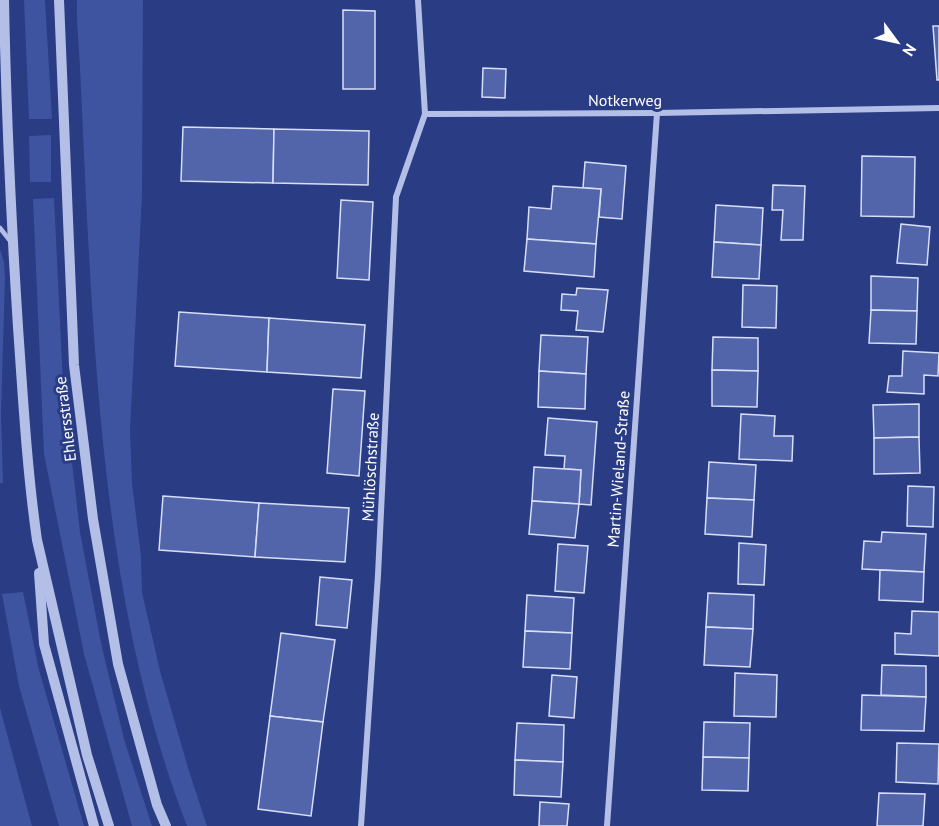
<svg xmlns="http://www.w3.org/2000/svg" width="939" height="826" viewBox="0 0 939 826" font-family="'PT Sans',sans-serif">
<rect width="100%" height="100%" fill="#293c84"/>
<g fill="#3e54a0">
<polygon points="24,0 45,0 52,119 29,119"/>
<path d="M 77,0 L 143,0 L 142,195 L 130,430 L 132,483 L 141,556 L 142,592 L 160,671 L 189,771 L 207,826 L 187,826 C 110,627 97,409 86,199 C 84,155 82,111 80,68 C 79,45 76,22 77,0 Z"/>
<polygon points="51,135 51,182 30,182 29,136"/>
<polygon points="54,198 63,383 80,532 101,643 124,739 152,826 132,826 84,654 44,454 33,199"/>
<polygon points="0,249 4,262 5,278 1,413 3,483 0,483"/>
<polygon points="23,592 39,670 84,826 59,826 19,686 2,594"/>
<polygon points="0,708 32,826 0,826"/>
</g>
<g fill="#5265ab" stroke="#d7def6" stroke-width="1.5">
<polygon points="343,10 375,11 375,89 343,89"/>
<polygon points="933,26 939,26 939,80 937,80"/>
<polygon points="483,68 506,69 505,98 482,97"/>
<polygon points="183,127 274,129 273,183 181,181"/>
<polygon points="274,129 369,131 368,185 273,183"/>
<polygon points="862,156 915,157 914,217 861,216"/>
<polygon points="585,162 626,166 622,219 599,217 601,189 583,188"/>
<polygon points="773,185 805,186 803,240 781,240 783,210 772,210"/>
<polygon points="553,186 601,189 596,244 527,239 529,207 551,209"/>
<polygon points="341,200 373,202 369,280 337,278"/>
<polygon points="716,205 763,208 761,245 714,242"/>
<polygon points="901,224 930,227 927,265 897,263"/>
<polygon points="527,239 596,244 594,277 524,271"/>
<polygon points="714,242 761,245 759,279 712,277"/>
<polygon points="871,276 918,278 917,311 871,310"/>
<polygon points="743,285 777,286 776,328 742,327"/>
<polygon points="577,288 608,290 603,332 576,330 578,311 561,310 562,294 576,295"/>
<polygon points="871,310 917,311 916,344 869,343"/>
<polygon points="179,312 269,318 267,372 175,366"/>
<polygon points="269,318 365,325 361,378 267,372"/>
<polygon points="541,335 588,337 586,374 539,371"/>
<polygon points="713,337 758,338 758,371 712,370"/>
<polygon points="903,351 939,353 938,376 924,375 924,394 887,392 889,376 902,376"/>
<polygon points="712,370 758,371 757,407 712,406"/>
<polygon points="539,371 586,374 585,409 538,407"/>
<polygon points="333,389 365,391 359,476 327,473"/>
<polygon points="919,404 919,437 874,438 873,405"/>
<polygon points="741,414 775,416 774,436 793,436 792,461 739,459"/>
<polygon points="548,418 597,422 591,505 579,504 581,470 564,469 565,456 545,455"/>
<polygon points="919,437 920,473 874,474 874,438"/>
<polygon points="709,462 756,465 754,500 707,498"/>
<polygon points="534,467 581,470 579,504 532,501"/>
<polygon points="908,486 934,487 933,527 907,526"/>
<polygon points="163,496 259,503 255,557 159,550"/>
<polygon points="707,498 754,500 752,537 705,534"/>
<polygon points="532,501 579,504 575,538 529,534"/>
<polygon points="259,503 349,508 345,562 255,557"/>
<polygon points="882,532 926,534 924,572 862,569 864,541 881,542"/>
<polygon points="739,543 766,545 764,585 738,584"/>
<polygon points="558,544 588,546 584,593 555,591"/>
<polygon points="880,570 924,572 923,602 879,600"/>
<polygon points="320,577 352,580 347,628 316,625"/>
<polygon points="708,593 754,595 753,629 706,627"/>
<polygon points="527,595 574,598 572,633 525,631"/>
<polygon points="912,611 939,612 939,656 895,654 895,633 911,634"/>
<polygon points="706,627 753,629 750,667 704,665"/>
<polygon points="525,631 572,633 570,669 523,667"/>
<polygon points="281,633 335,640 323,722 270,716"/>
<polygon points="882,665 926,666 926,697 881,695"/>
<polygon points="735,673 777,675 776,717 734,716"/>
<polygon points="552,675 577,677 574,718 549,716"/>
<polygon points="862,695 926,697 924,731 861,730"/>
<polygon points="270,716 323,722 311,816 258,809"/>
<polygon points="704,722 750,723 749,758 703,757"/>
<polygon points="517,723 564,725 563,762 515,760"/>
<polygon points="897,743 939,744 938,784 896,782"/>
<polygon points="703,757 749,758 748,791 702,790"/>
<polygon points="515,760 563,762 561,797 514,795"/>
<polygon points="879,793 925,794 923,826 877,826"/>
<polygon points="540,802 569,804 567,826 539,826"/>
</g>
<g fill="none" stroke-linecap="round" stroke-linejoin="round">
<polyline stroke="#b4bfe7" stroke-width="4.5" points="0,228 11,242"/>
<g stroke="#b4bfe7" stroke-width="6">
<polyline points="425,114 657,113 939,108"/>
<polyline points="361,826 378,575 396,197 425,114 418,0"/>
<polyline points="607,826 657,113"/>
</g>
<g stroke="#b4bfe7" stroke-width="10">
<path d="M 4,0 C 6,109 11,218 18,327 C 23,398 27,470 37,540 L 87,755 L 109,826"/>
<polyline points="59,0 74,365 93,519 118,664 157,805 166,826"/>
<polyline points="39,573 44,644 94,826"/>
</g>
</g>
<g text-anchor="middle" stroke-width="6" stroke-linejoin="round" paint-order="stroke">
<g font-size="16" fill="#fff" stroke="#293c84">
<text x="625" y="106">Notkerweg</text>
<text transform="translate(65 419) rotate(-97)" y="6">Ehlersstraße</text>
<text transform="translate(370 467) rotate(-87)" y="6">Mühlöschstraße</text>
<text transform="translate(618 469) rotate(-86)" y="6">Martin-Wieland-Straße</text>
</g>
</g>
<g transform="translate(897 42) rotate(123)" stroke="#293c84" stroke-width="4.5" paint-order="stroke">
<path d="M0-4.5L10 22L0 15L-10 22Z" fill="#ffffff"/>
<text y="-9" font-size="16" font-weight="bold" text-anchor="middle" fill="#ffffff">N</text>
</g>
</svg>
